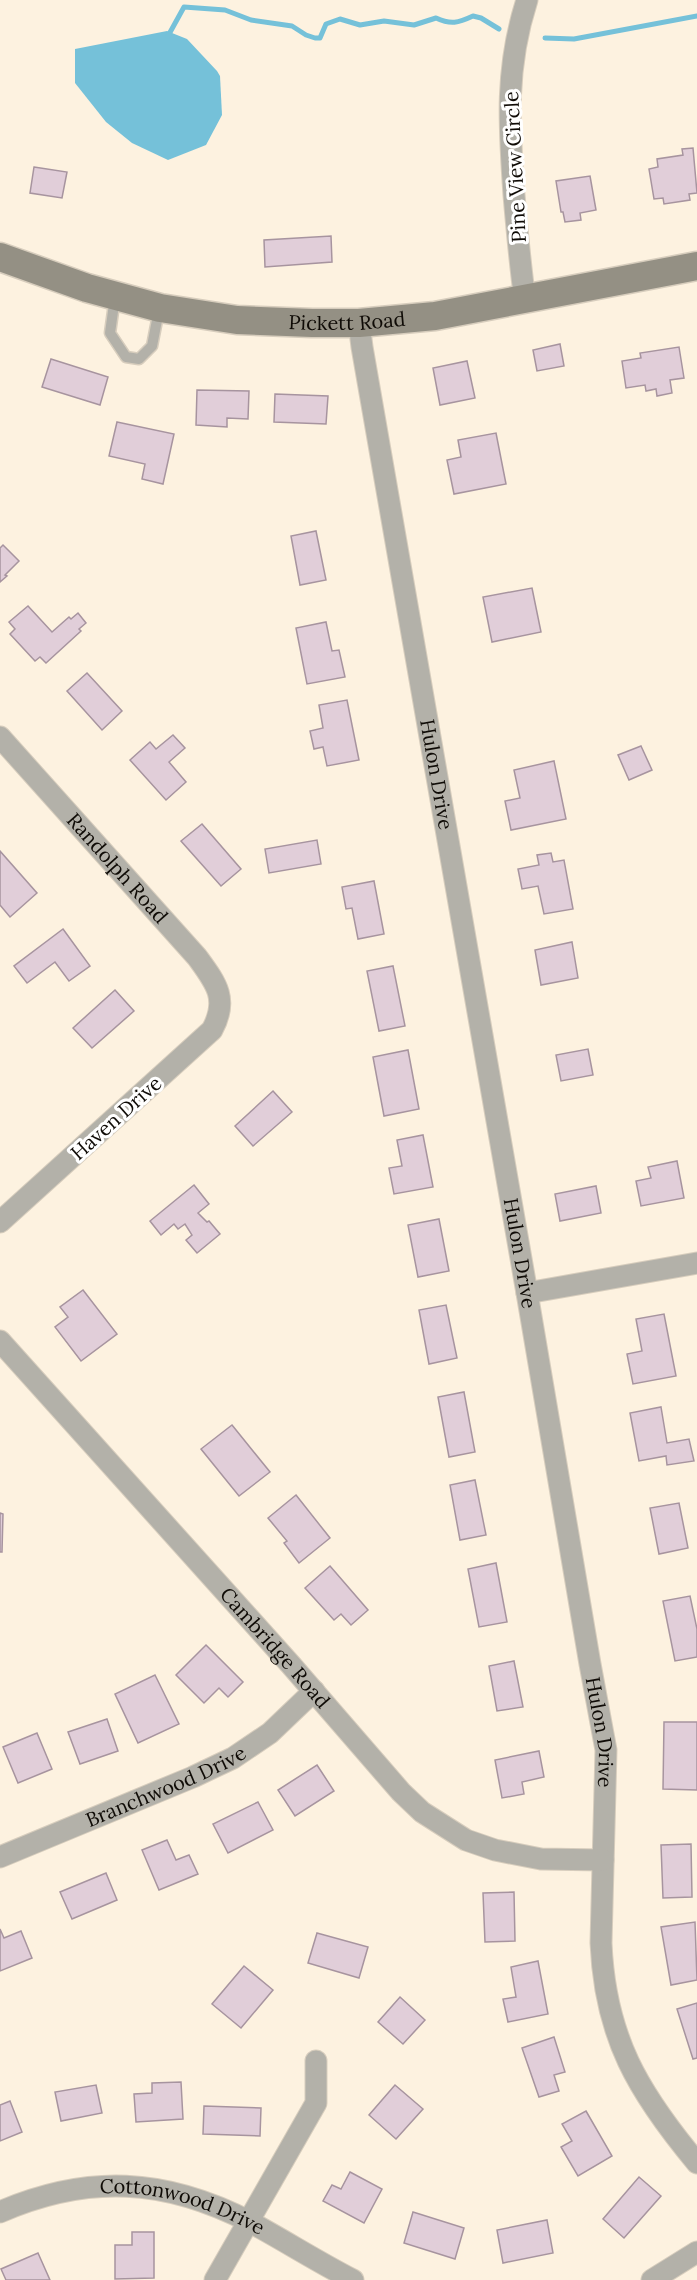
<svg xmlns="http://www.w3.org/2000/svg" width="697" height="2280" viewBox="0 0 697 2280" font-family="Lora,serif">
<rect width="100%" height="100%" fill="#fdf2e0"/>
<polygon fill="#75c1d9" points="167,31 187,39 217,71 220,76 222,115 206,145 168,160 132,143 106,122 75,83 75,49"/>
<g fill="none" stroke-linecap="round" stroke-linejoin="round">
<g stroke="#75c1d9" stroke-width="5">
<path d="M 168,36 L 184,7 L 225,10 L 251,20 L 292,26 L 306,35 L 315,38 L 320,38 L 326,24 L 340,19 L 360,25 L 384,21 L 414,25 L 436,18 C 451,25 458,23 473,16 L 481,18 L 499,29"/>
<polyline points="545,38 574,39 697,16"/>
</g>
</g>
<g fill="#e1ced9" stroke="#a7949f" stroke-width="1.5">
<polygon points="693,148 697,193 689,194 690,200 664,204 663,198 654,199 649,169 658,167 657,159 683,155 682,149"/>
<polygon points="34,167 67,172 62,198 30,193"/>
<polygon points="590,176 596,210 580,213 581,220 565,222 563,212 561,212 556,181"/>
<polygon points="331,236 332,262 265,267 264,240"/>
<polygon points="560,344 564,366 537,371 533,350"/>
<polygon points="679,347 684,378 670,380 672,393 657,396 656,389 646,391 645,385 626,388 622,361 641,358 640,353"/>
<polygon points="51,359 108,377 100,405 42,387"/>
<polygon points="467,361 475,398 440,405 433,368"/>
<polygon points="197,390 249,391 248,419 227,418 227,427 196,425"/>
<polygon points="275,394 328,396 326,424 274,422"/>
<polygon points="117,422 174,434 163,484 142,479 145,464 109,456"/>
<polygon points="496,433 506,484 454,494 447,460 461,457 458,440"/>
<polygon points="316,531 326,580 300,585 291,536"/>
<polygon points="3,545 19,561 5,575 7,576 0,582 0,548"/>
<polygon points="532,588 541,632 492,642 483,597"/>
<polygon points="28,606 52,632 69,617 71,619 78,613 86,623 79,629 81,631 46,663 40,657 35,661 10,634 15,629 9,622"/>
<polygon points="326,622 332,651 339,650 345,677 307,684 296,628"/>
<polygon points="87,673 122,711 102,730 67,691"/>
<polygon points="347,700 359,760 327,766 323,747 314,749 310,731 323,728 319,705"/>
<polygon points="173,735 185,748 169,762 186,782 166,800 130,760 150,742 156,749"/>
<polygon points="641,746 652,770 629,780 618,755"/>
<polygon points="554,761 566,819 511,830 505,801 520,798 514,770"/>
<polygon points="202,824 241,869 221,886 181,841"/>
<polygon points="317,840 321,864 269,873 265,849"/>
<polygon points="0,851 37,893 10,917 0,905"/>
<polygon points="551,853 553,862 564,860 573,909 544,914 538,886 522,889 518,869 539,865 537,855"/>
<polygon points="374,881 384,934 358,939 352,908 346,909 342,887"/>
<polygon points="63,929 90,966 69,981 55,962 27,983 14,966"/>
<polygon points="572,942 578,978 541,985 535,950"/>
<polygon points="393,966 405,1026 379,1031 367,971"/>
<polygon points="115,990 134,1011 92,1048 73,1028"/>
<polygon points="588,1049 593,1075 561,1081 556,1055"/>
<polygon points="408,1050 419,1109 384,1116 373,1057"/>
<polygon points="273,1091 292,1112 253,1146 235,1126"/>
<polygon points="423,1135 433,1187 394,1194 389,1168 402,1166 397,1140"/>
<polygon points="677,1161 684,1198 641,1206 636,1181 651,1178 648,1167"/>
<polygon points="194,1185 209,1204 198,1213 207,1222 209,1221 220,1234 197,1253 186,1240 192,1235 185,1224 178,1229 174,1224 161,1235 150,1221"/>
<polygon points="596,1186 601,1213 560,1221 555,1194"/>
<polygon points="439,1219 449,1271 418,1277 408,1225"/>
<polygon points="83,1290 117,1334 81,1361 55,1327 68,1317 60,1307"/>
<polygon points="446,1305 457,1358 429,1364 419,1310"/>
<polygon points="664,1314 676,1376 633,1384 627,1354 642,1351 636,1319"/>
<polygon points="464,1392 475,1452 449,1457 438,1397"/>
<polygon points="661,1407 667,1443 689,1439 694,1461 667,1465 666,1456 639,1461 630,1413"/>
<polygon points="232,1425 270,1472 239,1496 201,1449"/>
<polygon points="475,1480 486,1535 460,1540 450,1485"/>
<polygon points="296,1495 330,1538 299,1563 284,1543 287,1541 268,1518"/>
<polygon points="679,1503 688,1548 659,1554 650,1508"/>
<polygon points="0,1513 3,1514 2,1552 0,1552"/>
<polygon points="496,1563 507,1622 479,1627 468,1569"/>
<polygon points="330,1566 368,1610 351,1625 341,1614 334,1620 305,1588"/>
<polygon points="690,1596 697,1629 697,1657 675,1661 663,1601"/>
<polygon points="206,1645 243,1682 228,1697 219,1688 204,1703 176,1675"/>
<polygon points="514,1661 523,1707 497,1711 489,1666"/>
<polygon points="155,1675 179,1724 138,1743 115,1694"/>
<polygon points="107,1719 118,1751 80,1764 68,1732"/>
<polygon points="664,1722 697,1722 697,1790 663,1789"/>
<polygon points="37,1733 52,1769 18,1783 3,1747"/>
<polygon points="539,1751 544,1777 522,1782 524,1794 502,1798 495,1760"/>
<polygon points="317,1765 334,1791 295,1816 278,1790"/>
<polygon points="258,1802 273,1830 228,1853 213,1824"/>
<polygon points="167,1840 176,1860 189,1855 198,1874 159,1890 142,1850"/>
<polygon points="691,1844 692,1897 663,1898 661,1845"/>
<polygon points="106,1873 117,1900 72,1919 60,1892"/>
<polygon points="514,1892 515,1941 485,1942 483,1893"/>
<polygon points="695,1922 697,1980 671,1985 661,1927"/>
<polygon points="0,1929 4,1938 21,1931 32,1958 0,1971"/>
<polygon points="317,1933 368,1947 359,1978 308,1963"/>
<polygon points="538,1961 548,2014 508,2022 503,1999 516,1997 511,1967"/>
<polygon points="244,1966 273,1990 241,2028 212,2004"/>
<polygon points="400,1997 425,2020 403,2044 378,2022"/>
<polygon points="697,2003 697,2058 693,2059 677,2009"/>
<polygon points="554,2037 565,2072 554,2075 559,2091 539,2097 522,2048"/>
<polygon points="181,2082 183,2119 136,2122 134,2094 152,2093 152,2083"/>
<polygon points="96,2085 102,2113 61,2121 55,2092"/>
<polygon points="395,2085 423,2109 396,2139 369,2115"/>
<polygon points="10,2101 22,2132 0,2141 0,2105"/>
<polygon points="204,2106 261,2108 260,2136 203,2134"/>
<polygon points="586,2111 612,2156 578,2176 561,2147 572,2141 562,2124"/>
<polygon points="350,2172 382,2189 364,2223 323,2201 332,2185 341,2189"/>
<polygon points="639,2177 661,2196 624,2238 603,2219"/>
<polygon points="413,2212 464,2228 455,2259 404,2243"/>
<polygon points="547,2220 553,2253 503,2263 497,2230"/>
<polygon points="132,2232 154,2232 154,2278 115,2279 115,2245 132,2245"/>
<polygon points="38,2253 50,2280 6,2280 1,2269"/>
</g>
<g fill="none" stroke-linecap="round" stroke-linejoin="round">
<defs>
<polyline id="lane" points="115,297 110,333 126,357 139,359 152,346 159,310"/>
<g id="street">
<path d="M 525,300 C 520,265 517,230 514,195 C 509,125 505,68 527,0"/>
<path id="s1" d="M 359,323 L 362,347 L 527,1293 L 590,1664 L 606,1750 L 601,1943 C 605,2037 638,2092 697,2163"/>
<path id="s2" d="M 0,737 L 197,957 C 216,983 229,999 212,1030 L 0,1222"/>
<polyline points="527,1293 697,1263"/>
<path id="s3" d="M 0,1341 L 291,1665 L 401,1792 L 422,1812 L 466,1840 L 495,1850 L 541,1859 L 603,1860"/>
<path id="s4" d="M 0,1857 L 193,1777 L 233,1758 L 270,1733 L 314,1691"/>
<path id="s5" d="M 0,2212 C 88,2174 165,2178 250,2222 C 285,2241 318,2262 353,2280"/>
<polyline points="215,2280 316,2103 316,2061"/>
<polyline points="652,2280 697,2252"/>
</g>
<g id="secondary">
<path id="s6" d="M 0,257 L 87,288 L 160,308 L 237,320 L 312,323 L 359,323 L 435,316 L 697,266"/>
</g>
</defs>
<use href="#lane" stroke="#d7cdbd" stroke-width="13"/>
<use href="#street" stroke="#d7cdbd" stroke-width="23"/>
<use href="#secondary" stroke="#d7cdbd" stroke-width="31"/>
<use href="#lane" stroke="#b3b1a9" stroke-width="10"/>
<use href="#street" stroke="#b3b1a9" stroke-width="21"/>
<use href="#secondary" stroke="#949084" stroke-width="28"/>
</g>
<g text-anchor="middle" stroke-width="6" stroke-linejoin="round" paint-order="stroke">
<g font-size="20" fill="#0f0b06" stroke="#fff">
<text transform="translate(515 167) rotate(-93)" y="7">Pine View Circle</text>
<text dy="7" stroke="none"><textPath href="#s6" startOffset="356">Pickett Road</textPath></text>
<text dy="7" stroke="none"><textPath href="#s1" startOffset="458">Hulon Drive</textPath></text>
<text dy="7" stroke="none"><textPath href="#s2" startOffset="176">Randolph Road</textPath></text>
<text transform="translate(116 1118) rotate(-42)" y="7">Haven Drive</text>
<text dy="7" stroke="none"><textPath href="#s1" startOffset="944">Hulon Drive</textPath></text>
<text dy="7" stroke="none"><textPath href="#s3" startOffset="412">Cambridge Road</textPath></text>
<text dy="7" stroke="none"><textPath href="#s1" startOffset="1430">Hulon Drive</textPath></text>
<text dy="7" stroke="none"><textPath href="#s4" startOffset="180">Branchwood Drive</textPath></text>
<text dy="7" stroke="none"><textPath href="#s5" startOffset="189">Cottonwood Drive</textPath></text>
</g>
</g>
</svg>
